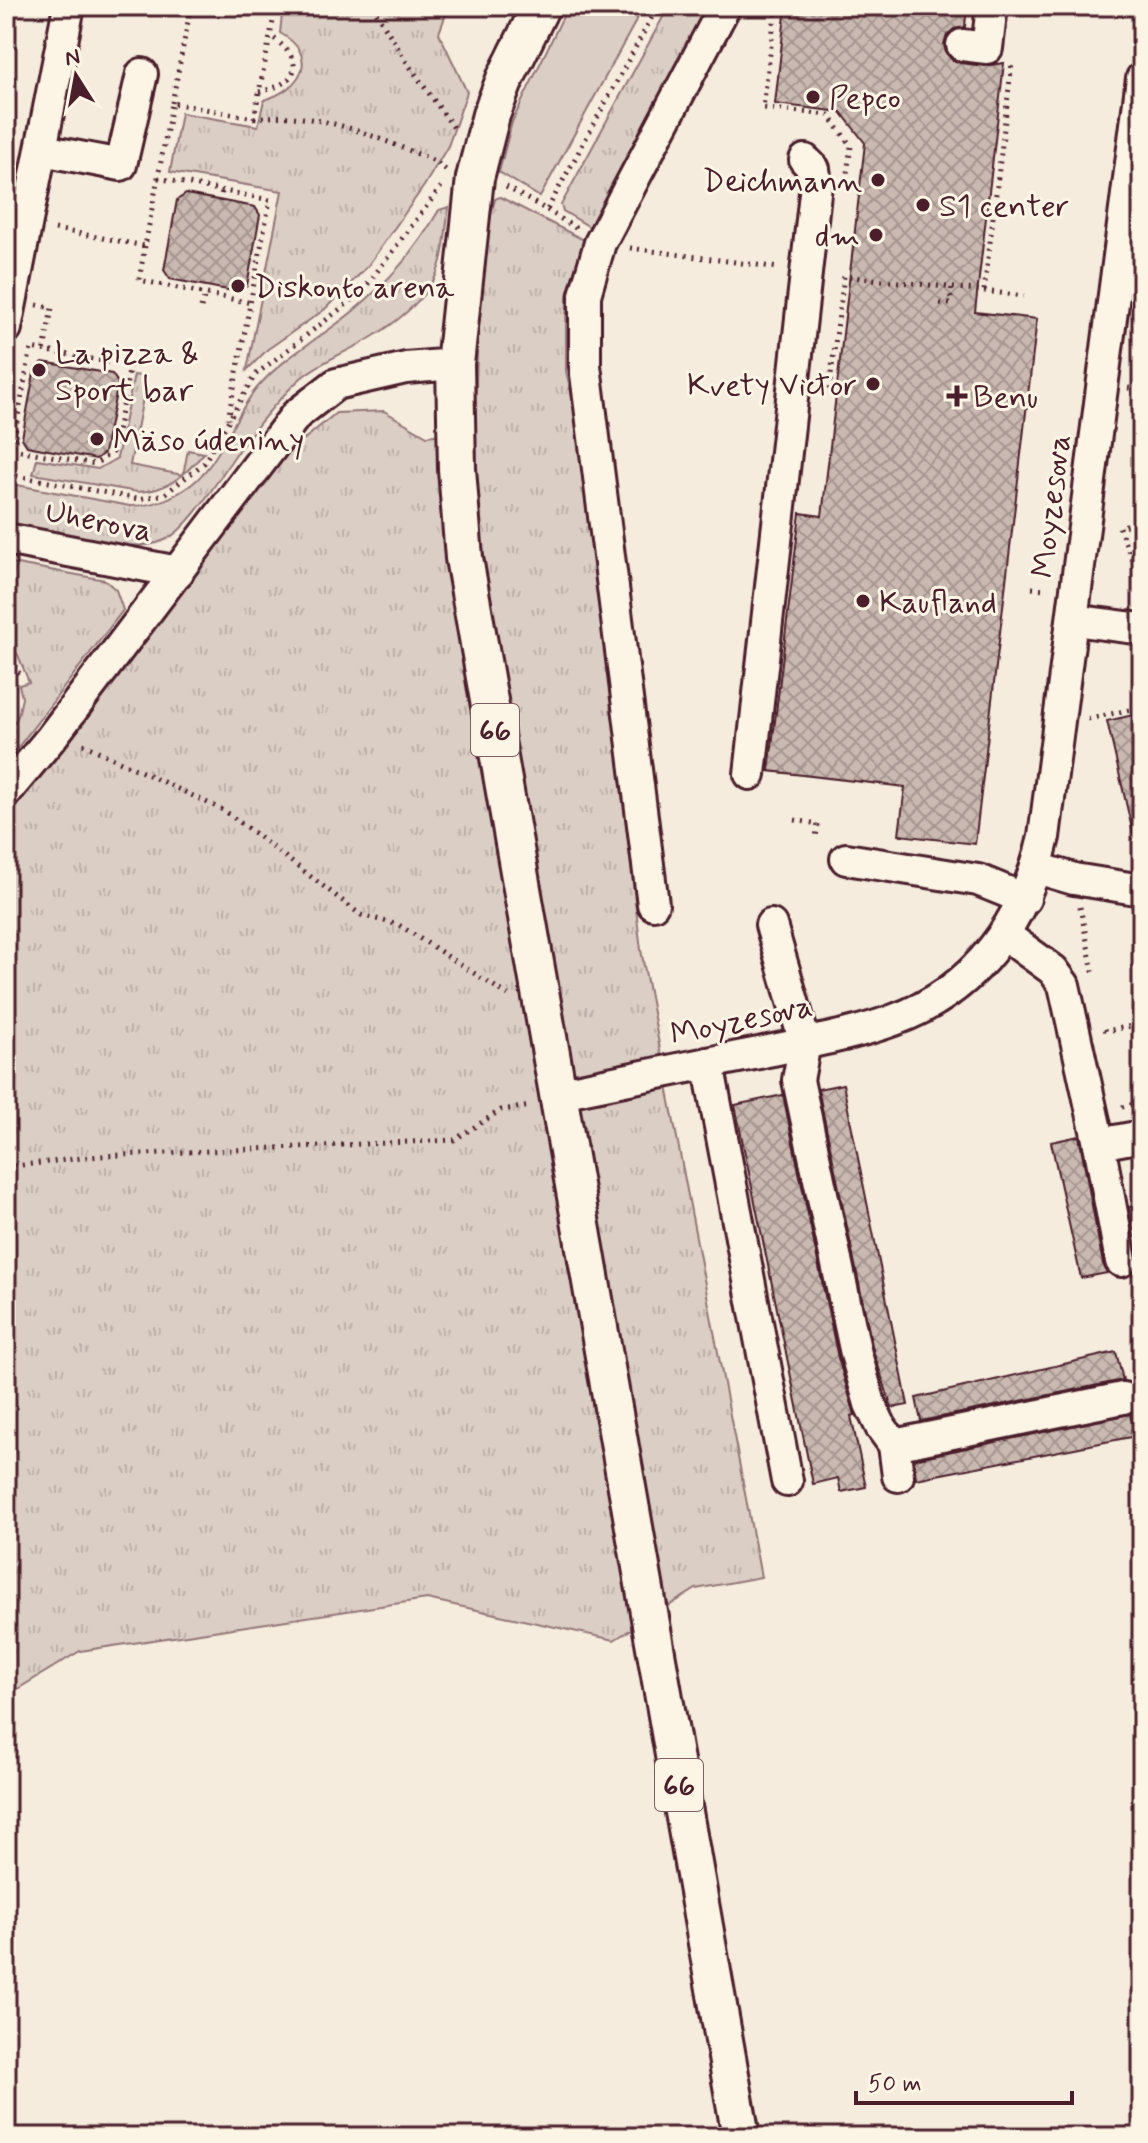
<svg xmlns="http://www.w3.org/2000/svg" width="1148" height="2143" viewBox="0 0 1148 2143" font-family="Mynerve,sans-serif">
<defs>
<pattern id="grass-tufts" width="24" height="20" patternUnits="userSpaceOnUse" patternTransform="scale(2)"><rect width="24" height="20" fill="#dbcec4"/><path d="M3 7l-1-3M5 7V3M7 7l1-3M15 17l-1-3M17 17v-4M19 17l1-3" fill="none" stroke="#bdb0a9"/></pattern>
<pattern id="building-cross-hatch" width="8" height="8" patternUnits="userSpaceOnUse" patternTransform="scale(2)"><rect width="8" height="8" fill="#cab9b1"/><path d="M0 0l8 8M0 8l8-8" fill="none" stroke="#a69690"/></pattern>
</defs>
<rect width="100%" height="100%" fill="#f5ecde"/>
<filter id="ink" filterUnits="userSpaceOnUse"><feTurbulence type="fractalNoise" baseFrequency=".0125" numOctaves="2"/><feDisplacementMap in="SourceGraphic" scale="16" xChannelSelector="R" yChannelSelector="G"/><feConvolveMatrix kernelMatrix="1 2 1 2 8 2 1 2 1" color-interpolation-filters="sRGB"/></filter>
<g filter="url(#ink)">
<g fill="url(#grass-tufts)" stroke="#927678" stroke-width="2">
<path d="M 283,6 L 449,6 L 439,33 L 467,92 L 448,146 L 424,186 L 367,267 L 324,310 L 268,349 L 247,370 L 282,191 L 170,172 L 181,113 L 258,126 L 264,100 C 301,89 321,56 280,33 Z"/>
<polygon points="669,6 710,6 590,227 563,211 561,205"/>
<path d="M 500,197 L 584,240 L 567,295 L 566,324 L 566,371 L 577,418 L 641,950 L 761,1577 L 696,1589 L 614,1640 L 427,1599 L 80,1651 L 6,1696 L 6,807 L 280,459 L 336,413 L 384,411 L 427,436 L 474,430 C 478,357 476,269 495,199 Z"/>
<path d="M 449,207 C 445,231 445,262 432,283 C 417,306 393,325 369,339 C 347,352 321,361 301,378 C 279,398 259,423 241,447 C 223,471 191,528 165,540 C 132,555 64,537 28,531 C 2,518 6,510 6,483 L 130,506 C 153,506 174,498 192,484 C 222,460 233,416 257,388 C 284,356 321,338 352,312 C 389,281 415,252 439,210 Z"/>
<path d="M 134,375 L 147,377 L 130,465 L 183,475 L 188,450 L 204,453 C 185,475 168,491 138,492 L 33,474 L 37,459 L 98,469 L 117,458 Z"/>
<polygon points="6,562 105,580 116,590 123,610 6,763 6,735 18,716 22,698 19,685 29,682 18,655 6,641"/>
</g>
<polygon fill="#dbcec4" stroke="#927678" stroke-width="2" points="568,6 644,6 540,197 499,172 512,122"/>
<g fill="url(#building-cross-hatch)" stroke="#4a1f2b" stroke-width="2">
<polygon points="786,6 967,6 965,27 954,29 947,35 944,44 946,53 952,60 960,63 985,66 1004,63 975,312 1037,319 975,844 899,835 905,787 769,771 800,513 822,516 865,143 841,112 775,104"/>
<polygon points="186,194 255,207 260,215 247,286 238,292 170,279 164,270 177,200"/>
<polygon points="43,362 112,374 118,383 104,453 96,459 27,446 22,438 35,368"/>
<polygon points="1142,713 1142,832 1133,833 1107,721"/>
<polygon points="843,1084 908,1405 892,1408 873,1350 818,1089"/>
<polygon points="783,1095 838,1358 855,1415 851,1416 866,1487 841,1492 838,1478 813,1484 735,1105"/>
<polygon points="1079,1136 1103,1264 1107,1273 1081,1278 1051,1142"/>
<polygon points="1142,1204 1142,1265 1138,1266 1129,1207"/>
<polygon points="1116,1352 1123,1380 921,1421 916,1398"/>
<polygon points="1130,1414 1136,1436 916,1479 914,1459"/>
</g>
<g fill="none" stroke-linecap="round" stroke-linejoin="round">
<defs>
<g id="minor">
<polyline points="962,45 987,48 992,6"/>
<polyline points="42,150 121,165 142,74"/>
<polyline points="6,328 69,6"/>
<polyline points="6,539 178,572"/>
<polyline points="1073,620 1142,629"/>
<polyline points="750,774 816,184 814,169 805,160"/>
<polyline points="6,792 51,738 296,415 336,384 406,368 455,364"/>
<polyline points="846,859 978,880 1025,899"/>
<polyline points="1037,868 1074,879 1142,890"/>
<polyline points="653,904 585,366 585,295 600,243 725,6"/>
<polyline points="771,925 805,1043 798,1080 856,1354 870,1404 881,1427 894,1445 898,1476"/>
<polyline points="1005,935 1053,970 1064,985 1099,1144 1142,1136"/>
<polyline points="708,1063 787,1481"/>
<path d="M 556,1094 C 624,1080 691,1066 759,1053 C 804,1043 851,1036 894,1020 C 977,990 1025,920 1044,837 L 1142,78"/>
<polyline points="1099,1144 1121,1261"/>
<polyline points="894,1445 1123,1398"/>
</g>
<polyline id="major" points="541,6 505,79 491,115 475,178 455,364 457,469 464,558 741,2137"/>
</defs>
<use href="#minor" stroke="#4a1f2b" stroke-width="36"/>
<use href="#major" stroke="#4a1f2b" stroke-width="42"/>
<g stroke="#4a1f2b" stroke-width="5" stroke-dasharray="2 6" stroke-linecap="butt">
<polyline points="372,6 408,64 456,131"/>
<polyline points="776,6 763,108 829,115 851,146 846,180"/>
<path d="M 259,92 C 302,82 305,61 271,36"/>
<polyline points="172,103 191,6"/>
<path d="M 254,118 C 321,110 375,137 435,161 L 447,171"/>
<polyline points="158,178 270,200 228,419"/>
<polyline points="506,187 547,210 658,6"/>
<polyline points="220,202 222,191"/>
<polyline points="547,210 577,229"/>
<polyline points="55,229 145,246 172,103 254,118 276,6"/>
<polyline points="145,246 139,280 251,303"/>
<polyline points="630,248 779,268"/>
<polyline points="984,291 1024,296"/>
<polyline points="940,303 950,304 952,286"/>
<polyline points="37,305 52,308 44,351"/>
<polyline points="201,308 205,294"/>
<polyline points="1128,388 1142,390"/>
<polyline points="829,390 837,391"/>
<polyline points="822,393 829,390 844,276 984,291 1012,63"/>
<polyline points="12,449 95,464 113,452 130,366 31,348 7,474 138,499 165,494 204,463 255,375 361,293 441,187"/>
<polyline points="1142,521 1119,527 1142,584"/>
<polyline points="1032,588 1047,589"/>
<polyline points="6,651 22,678"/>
<polyline points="1088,719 1142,707"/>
<polyline points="83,744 225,811 361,915 399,925 508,995"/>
<polyline points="795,820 818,824 816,837"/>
<polyline points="1080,907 1094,976"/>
<polyline points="1105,1029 1106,1031 1142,1024"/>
<polyline points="1122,1107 1142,1102"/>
<polyline points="6,1167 99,1156 454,1140 501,1110 531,1106"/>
</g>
<use href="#minor" stroke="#fcf5e5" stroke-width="30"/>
<use href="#major" stroke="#fcf5e5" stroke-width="36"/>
</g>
</g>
<g fill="#4a1f2b" stroke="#fcf5e5" stroke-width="3">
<circle cx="813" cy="97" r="8"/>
<circle cx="878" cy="180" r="8"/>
<circle cx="923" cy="205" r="8"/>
<circle cx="876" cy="235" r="8"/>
<circle cx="238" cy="286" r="8"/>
<circle cx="39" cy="370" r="8"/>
<circle cx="873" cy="384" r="8"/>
<path d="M953 384h8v8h8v8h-8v8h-8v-8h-8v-8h8z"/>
<circle cx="97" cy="439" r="8"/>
<circle cx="863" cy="601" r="8"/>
</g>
<g text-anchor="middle" stroke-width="6" stroke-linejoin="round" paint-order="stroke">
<g fill="#fcf5e5" stroke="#7f5f63" stroke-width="2">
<rect x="471" y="704" width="48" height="52" rx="6"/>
<rect x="655" y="1759" width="48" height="52" rx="6"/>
</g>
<g font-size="30" font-weight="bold" fill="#4a1f2b">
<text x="495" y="740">66</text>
<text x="679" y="1795">66</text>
</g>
<g font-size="32" fill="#4a1f2b" stroke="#fcf5e5" text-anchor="start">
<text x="829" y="108">Pepco</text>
<text x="862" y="191" text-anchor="end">Deichmann</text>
<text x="939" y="216">S1 center</text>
<text x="860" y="246" text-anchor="end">dm</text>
<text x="254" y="297">Diskonto arena</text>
<text x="55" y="363">La pizza &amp;<tspan x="55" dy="37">Sport bar</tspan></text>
<text x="857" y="395" text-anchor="end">Kvety Victor</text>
<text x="973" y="407">Benu</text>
<text x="113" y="450">Mäso údeniny</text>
<text x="879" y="612">Kaufland</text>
</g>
<g font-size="32" fill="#4a1f2b" stroke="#fcf5e5">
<text transform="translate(1050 506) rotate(-83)" y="11">Moyzesova</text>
<text transform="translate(99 520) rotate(11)" y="11">Uherova</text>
<text transform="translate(741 1019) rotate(-12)" y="11">Moyzesova</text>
</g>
</g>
<rect width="1148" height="2143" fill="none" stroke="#fcf5e5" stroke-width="32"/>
<rect x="16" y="16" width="1116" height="2111" fill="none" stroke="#4a1f2b" stroke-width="3" filter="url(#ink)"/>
<g transform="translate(76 76) rotate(349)" stroke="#fcf5e5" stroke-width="6" paint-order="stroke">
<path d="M0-6L14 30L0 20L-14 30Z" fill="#4a1f2b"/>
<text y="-12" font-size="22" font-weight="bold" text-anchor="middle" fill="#4a1f2b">N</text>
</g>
<path d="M856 2091v12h216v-12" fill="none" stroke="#4a1f2b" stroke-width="4"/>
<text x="868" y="2091" font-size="24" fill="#4a1f2b" stroke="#fcf5e5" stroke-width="6" paint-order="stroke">50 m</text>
</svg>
